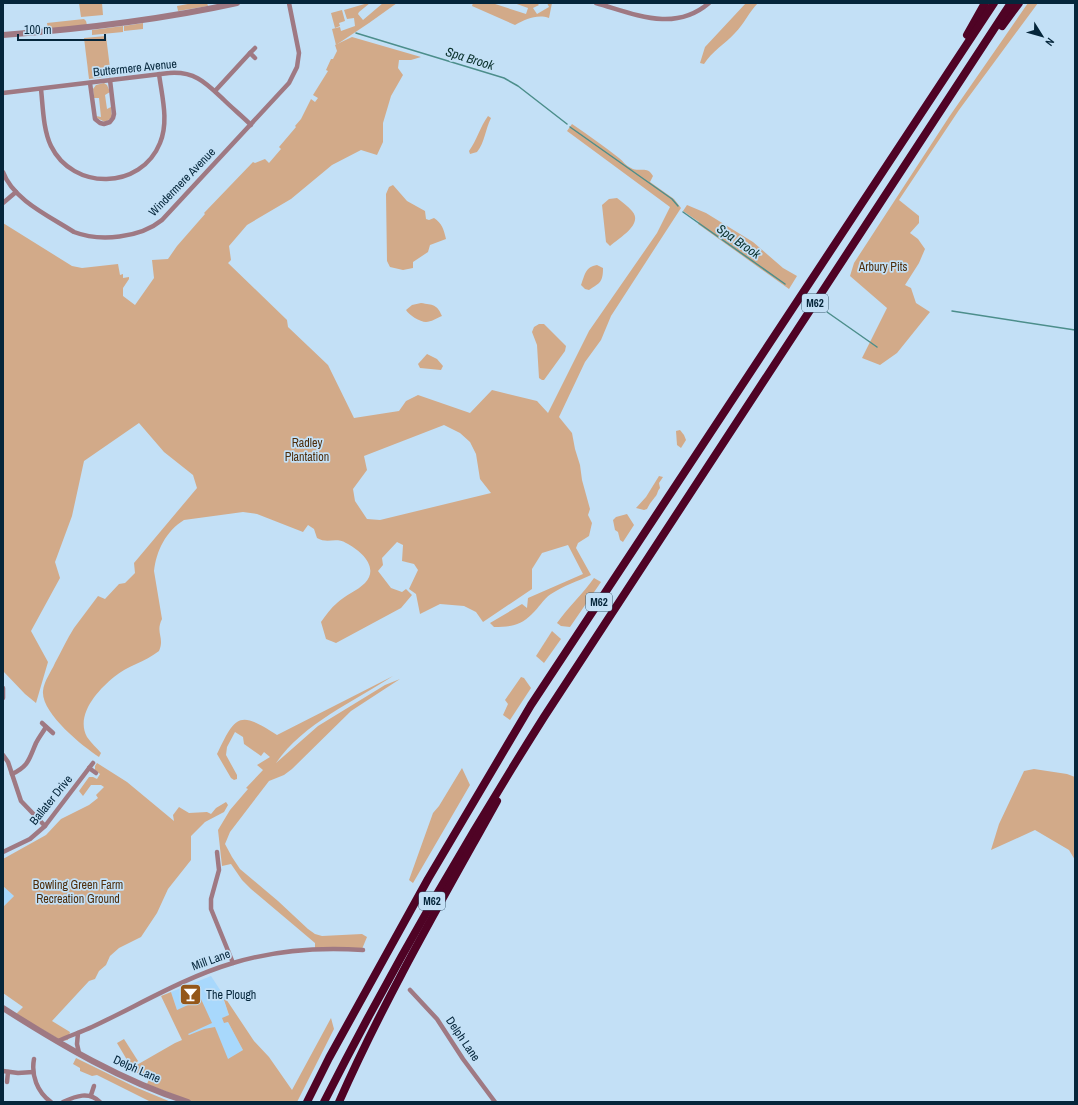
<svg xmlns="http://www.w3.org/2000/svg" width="1078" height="1105" viewBox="0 0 1078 1105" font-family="'Archivo Narrow',sans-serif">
<rect width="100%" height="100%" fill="#c3e0f6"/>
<g fill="#a8d8fc">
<polygon points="3,886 14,896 3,907"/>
<polygon points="211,976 226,999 224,1001 229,1015 224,1023 228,1022 243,1050 228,1060 204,1029 189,1035 188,1034 177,1010 171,992"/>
</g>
<g fill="#d2aa89" fill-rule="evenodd">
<polygon points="79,3 102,3 103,15 81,17"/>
<polygon points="193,3 207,3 208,6 178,11 177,6"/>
<polygon points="368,3 370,3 359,12 358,14 363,20 383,3 397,3 369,23 336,45 332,29 340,27 341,31 355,26 354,18 347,19 344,10"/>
<path d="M 473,3 L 492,3 L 526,14 L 528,8 L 514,3 L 537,3 L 539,5 L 533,8 L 537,14 L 549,7 L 547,3 L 552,3 L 549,18 C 537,14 526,19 515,25 L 472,6 Z"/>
<path d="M 746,3 L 758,3 C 749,12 744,24 735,33 C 725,44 712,51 704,64 L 700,63 L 705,47 Z"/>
<polygon points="1028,3 1038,3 959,110 899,200 919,216 919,223 910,233 918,239 925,249 919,263 905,285 911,288 916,303 930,312 897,353 880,365 862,358 887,308 850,276 854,263 949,117"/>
<polygon points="342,10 345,21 339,23 340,26 335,28 331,13"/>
<polygon points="84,19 86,21 87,25 48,29 47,23"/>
<polygon points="143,23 143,29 124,31 124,26"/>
<polygon points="123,26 123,32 92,35 92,30"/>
<polygon points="106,36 111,76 89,79 84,38"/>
<path d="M 352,37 L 421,57 L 411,60 L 399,60 L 398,68 L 403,75 L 391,96 L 383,123 L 383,142 L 377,155 L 361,150 L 332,165 L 291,199 L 247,225 L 229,246 L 231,260 L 228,263 L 287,320 L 288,327 L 328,365 L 354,418 L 399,411 L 406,401 L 418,395 L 470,413 L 492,390 L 537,401 L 548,413 L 589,331 L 657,233 L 670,207 L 567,131 L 572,124 C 588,135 604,146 619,158 C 623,161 626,166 631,168 C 639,173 647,165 653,176 L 650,182 L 674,199 L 681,208 L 611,316 L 601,340 L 585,362 L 559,417 L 572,433 L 575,449 L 580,465 L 582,480 L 590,509 L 588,515 L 592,523 L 589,536 L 578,543 L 576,548 L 591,575 C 578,581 563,586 551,594 C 543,599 539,608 532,614 C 520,626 510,627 494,627 L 490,623 L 522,604 L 527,608 L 528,598 L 583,574 L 568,545 L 542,553 L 532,569 L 532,589 L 483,622 L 476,612 L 464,606 L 440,604 L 420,614 L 416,594 L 409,589 L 418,570 L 414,564 L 402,561 L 403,545 L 397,542 L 382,558 L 383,565 L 378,571 L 391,588 L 402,592 L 406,589 L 412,595 L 401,608 L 336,643 L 326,639 L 321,622 C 326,615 331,608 337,603 C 345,595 357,591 365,583 C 380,567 360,550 346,543 C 336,537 327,544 317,538 L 314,529 L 308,525 L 303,532 L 257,514 L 243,512 L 184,520 C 166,531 156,551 154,571 L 162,619 C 155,633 165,637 159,651 C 145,662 127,666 114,677 C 98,690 75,715 87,737 C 91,743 97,748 101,753 L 99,757 C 82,746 41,713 43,691 C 44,681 51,672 55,663 C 61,652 67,639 74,628 C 82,617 90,607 98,596 L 105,599 L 119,584 L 125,583 L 135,573 L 134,563 L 197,488 L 193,475 L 164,452 L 139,423 L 84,461 L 72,516 L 55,562 L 60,578 L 31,631 L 48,662 L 36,703 L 25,694 L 3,671 L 3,223 L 72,266 L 82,268 L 118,264 L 120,275 L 123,274 L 123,278 L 129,277 L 129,279 L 123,288 L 123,296 L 135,305 L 154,278 L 152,260 L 168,259 L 177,246 L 205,214 L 204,213 L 253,162 L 255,163 L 265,159 L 269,163 L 281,149 L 279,147 L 296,127 L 295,126 L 301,119 L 311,99 L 315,102 L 318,98 L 313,95 L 328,71 L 326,70 L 331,59 L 333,59 L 337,51 L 335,45 ZM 444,425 L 460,433 L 470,442 L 476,454 L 480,479 L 491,493 L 380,520 L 367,519 L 355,501 L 353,489 L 367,470 L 364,456 Z"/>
<polygon points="104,83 107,85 110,92 105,95 107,109 111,107 112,116 110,119 105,122 97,118 96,116 101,117 99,98 94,98 93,89 96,85"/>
<path d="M 488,116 L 491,118 C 485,130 485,142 477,152 L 470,154 L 469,151 C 477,140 480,127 488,116 Z"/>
<path d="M 393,185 L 407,201 L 425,211 L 426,219 L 429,220 L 434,218 C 442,223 444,230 446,239 L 430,245 L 428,252 L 413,262 L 413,268 L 403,270 L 390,267 L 387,261 L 386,194 L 389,187 Z"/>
<path d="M 617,198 C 622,202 628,206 632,211 C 644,224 619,238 610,246 L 606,242 L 602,205 L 609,199 Z"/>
<polygon points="687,205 706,213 753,242 783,268 797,276 789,289 698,224 699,222 683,211"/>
<path d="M 597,265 L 603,268 C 603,282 600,283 589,290 L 585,289 L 581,285 C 585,275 585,267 597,265 Z"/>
<path d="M 421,303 C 433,305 437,304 442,316 C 437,318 431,322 426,322 C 420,322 409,315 406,310 L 412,305 Z"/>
<polygon points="539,324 544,324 566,346 565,351 544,380 542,380 539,378 537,345 532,332 534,327"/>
<polygon points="427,354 437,359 443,366 441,370 420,368 418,364"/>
<polygon points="680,430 684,435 686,440 681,448 677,445 676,431"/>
<path d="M 659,476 L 663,477 L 659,483 L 660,488 C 657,491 658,494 655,497 C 652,501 650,503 647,509 L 644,510 L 636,508 L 646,497 Z"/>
<polygon points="627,514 634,525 623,542 620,540 618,532 615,530 613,520 616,517"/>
<path d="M 594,578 L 601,582 L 570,627 L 561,626 L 557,623 C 568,607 583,594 594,578 Z"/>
<polygon points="552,631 561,639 544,663 536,656"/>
<path d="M 393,676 C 353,702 304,723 276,763 L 318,726 L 385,685 L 400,679 L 351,711 L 292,769 L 284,775 L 269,781 L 230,832 L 225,844 L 232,857 L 240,869 L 278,901 L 308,929 L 315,934 L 322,936 L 362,934 L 367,937 L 362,949 L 315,949 L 315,943 L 251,889 L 242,880 L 231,864 L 222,866 L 218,830 L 230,810 L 248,789 L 246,788 L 263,770 L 257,765 L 270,757 L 264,752 L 261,756 L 244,744 L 243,737 L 235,732 L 227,747 L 226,755 L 237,775 L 237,779 L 234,780 L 231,778 L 217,754 C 235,717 238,709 277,735 Z"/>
<polygon points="521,677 524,678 531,688 510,720 503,715 508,704 505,700"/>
<polygon points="97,763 127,782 174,821 173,815 179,807 189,813 207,812 211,814 216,808 226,802 228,805 224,812 205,822 191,836 191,860 168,889 157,913 141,937 119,948 110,956 106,965 99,971 95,979 89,981 52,1021 70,1032 68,1040 62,1041 16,1014 23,1007 3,993 3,907 14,896 3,886 3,859 46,835 61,819 89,805 98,798 96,795 104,787 101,785 91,785 83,796 79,791 89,777 93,777 97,779 100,774 95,770 95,766"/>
<polygon points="462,768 470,785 413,883 409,880 433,813 439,806"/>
<polygon points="1034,769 1067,774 1075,777 1075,860 1069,850 1035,830 991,850 999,824 1024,771"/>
<polygon points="171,992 177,1010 201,999 212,1023 188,1034 189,1035 204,1029 215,1027 228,1059 243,1050 228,1022 224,1023 222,1018 229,1015 224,1000 226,999 254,1041 269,1057 292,1090 331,1018 334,1029 297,1102 193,1102 147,1084 150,1077 128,1070 175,1043 182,1040 161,996"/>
<polygon points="124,1039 138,1061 134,1065 130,1065 117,1043"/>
<polygon points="76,1058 135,1087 171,1102 151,1102 97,1075 92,1076 80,1071 80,1068 73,1064"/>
</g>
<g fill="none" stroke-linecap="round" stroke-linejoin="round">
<g stroke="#4c8e8b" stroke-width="1.5">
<polyline points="356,33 504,78 518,86 567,124"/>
<polyline points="570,127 672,199 678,206"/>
<polyline points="683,212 785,284"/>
<polyline points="952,311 1075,330"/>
<polyline points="827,312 877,347"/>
</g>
<g stroke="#9f7983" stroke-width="4.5">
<path d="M 596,3 C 635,14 674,33 709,3"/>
<polyline points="255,48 250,53 255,58"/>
<polyline points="90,83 95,119 100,123 104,124 110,122 113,118 114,114 110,80"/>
<path d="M 41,89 C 43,107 43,129 51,146 C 73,191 141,190 160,143 C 169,121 162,97 159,74"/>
<polyline points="215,91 250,53"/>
<path d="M 3,93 L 169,73 C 195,71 206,83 223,99 C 232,108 242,116 251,125"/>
<path d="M 3,172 C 13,200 51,217 74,232 C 100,242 140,238 162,220 L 289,83 L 297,67 L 299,53 L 289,3"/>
<polyline points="3,203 16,192"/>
<polyline points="3,688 3,698"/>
<polyline points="42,723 53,733"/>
<polyline points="3,755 8,762 21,801 45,826"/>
<polyline points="89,768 96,773"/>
<path d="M 12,774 C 29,766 29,759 36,743 C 39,737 43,732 46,727"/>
<polyline points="3,852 30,839 45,826 93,763"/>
<polyline points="217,852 219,870 211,899 211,909 233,963"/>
<polyline points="410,990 437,1019 463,1059 495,1102"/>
<polyline points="78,1033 77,1044 79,1053"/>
<path d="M 58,1041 C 69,1036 81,1032 92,1027 C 139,1005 183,978 233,963 C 276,950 319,947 363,950"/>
<path d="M 34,1059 C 31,1075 37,1092 51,1102"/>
<polyline points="3,1071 18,1073 33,1072"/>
<polyline points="7,1082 8,1072"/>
<polyline points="91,1095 94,1086"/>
<path d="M 63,1102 C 76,1096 89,1091 100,1102"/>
</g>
<g stroke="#9f7983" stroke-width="6">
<path d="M 3,35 C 82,29 160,20 237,3"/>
<path d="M 3,1008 C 61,1045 122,1081 188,1102"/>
</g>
<g stroke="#4f0325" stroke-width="8">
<polyline points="1002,26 1019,3"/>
<polyline points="967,35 985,3"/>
<polyline points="307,1102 329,1058 428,879 531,705 994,3"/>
<path d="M 324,1102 C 391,970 465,842 544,717 L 1011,3"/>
<path d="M 339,1102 C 385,998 442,900 497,801"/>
</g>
</g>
<defs>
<symbol id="bar-square" viewBox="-11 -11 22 22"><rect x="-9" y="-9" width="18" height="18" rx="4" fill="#945719" stroke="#c3e0f6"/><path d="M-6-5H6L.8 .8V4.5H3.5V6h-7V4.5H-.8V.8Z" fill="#fff"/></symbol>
</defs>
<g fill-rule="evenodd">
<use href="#bar-square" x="178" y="982" width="25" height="25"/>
</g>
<g text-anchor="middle" stroke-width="3.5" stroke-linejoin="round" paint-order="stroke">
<g fill="#c3e0f6" stroke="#3e5e73" stroke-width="1">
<rect x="802" y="294" width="26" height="18" rx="3"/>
<rect x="586" y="593" width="26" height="18" rx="3"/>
<rect x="419" y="892" width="26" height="18" rx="3"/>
</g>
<g font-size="11" font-weight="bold" fill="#05263b">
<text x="815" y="307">M62</text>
<text x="599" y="606">M62</text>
<text x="432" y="905">M62</text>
</g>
<g font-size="12" fill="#05263b" stroke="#c3e0f6">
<text transform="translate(135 68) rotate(-6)" y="4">Buttermere Avenue</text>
<text transform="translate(182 182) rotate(-46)" y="4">Windermere Avenue</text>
<text transform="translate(51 800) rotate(-51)" y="4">Ballater Drive</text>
<text transform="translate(211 960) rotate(-20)" y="4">Mill Lane</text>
<text transform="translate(463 1039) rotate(56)" y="4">Delph Lane</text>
<text transform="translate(137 1069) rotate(24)" y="4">Delph Lane</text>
</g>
<g font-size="12" fill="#4e2d0b" stroke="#c3e0f6">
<text x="883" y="271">Arbury Pits</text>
<text x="307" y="447">Radley<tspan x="307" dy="14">Plantation</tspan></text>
<text x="78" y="889">Bowling Green Farm<tspan x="78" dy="14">Recreation Ground</tspan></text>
</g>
<g font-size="12" fill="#05263b" stroke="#c3e0f6" text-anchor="start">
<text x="206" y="999">The Plough</text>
</g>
<g font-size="13" font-style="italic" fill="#0a312c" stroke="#c3e0f6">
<text transform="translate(470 58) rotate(17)" y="5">Spa Brook</text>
<text transform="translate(739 241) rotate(35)" y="5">Spa Brook</text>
</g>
</g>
<rect width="1078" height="1105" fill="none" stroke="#05263b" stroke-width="8"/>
<g transform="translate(1042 36) rotate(127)" stroke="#c3e0f6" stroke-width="3" paint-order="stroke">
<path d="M0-3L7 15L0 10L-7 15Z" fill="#05263b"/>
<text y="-6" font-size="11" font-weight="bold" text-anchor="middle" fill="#05263b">N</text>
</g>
<path d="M18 34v6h87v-6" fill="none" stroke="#05263b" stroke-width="2"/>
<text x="24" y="34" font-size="12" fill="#05263b" stroke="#c3e0f6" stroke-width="3" paint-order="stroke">100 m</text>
</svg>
